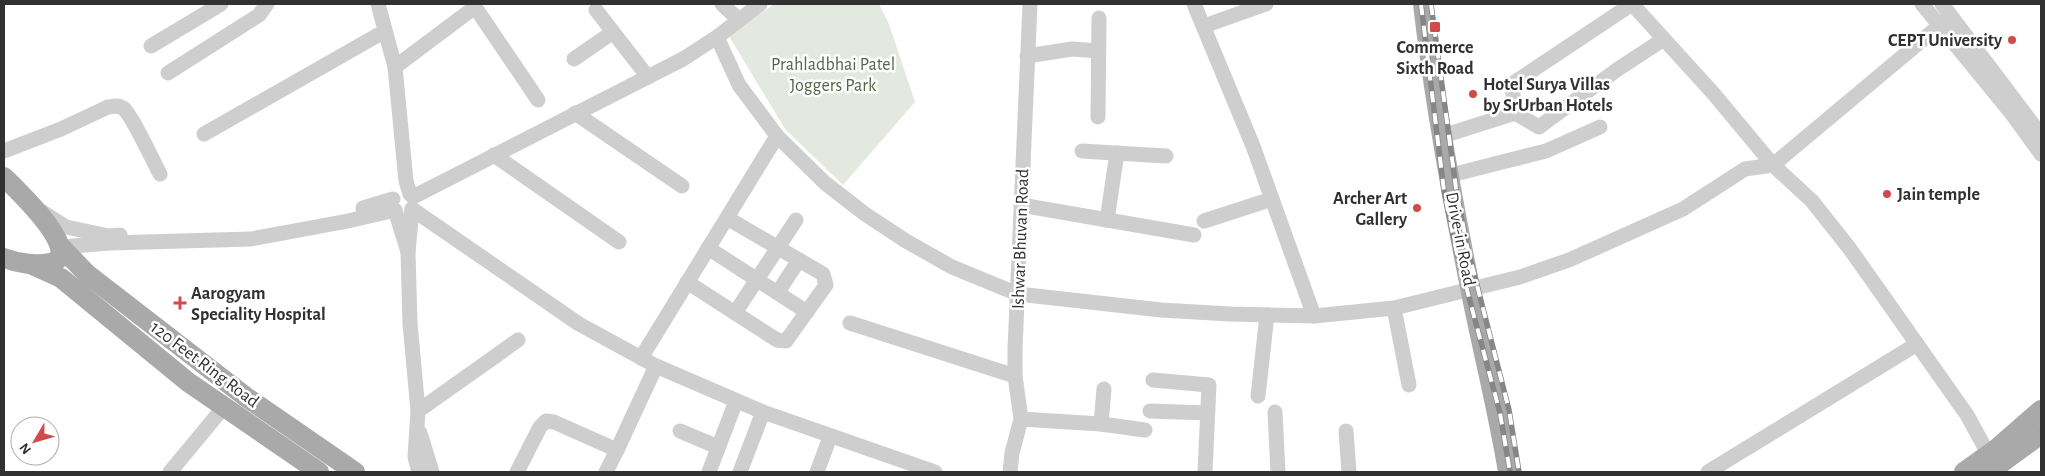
<svg xmlns="http://www.w3.org/2000/svg" width="2045" height="476" viewBox="0 0 2045 476" font-family="'Alegreya Sans',sans-serif">
<rect width="100%" height="100%" fill="#fff"/>
<polygon fill="#e3e9de" points="774,4 879,4 889,24 915,102 843,185 785,129 729,36"/>
<g fill="none" stroke-linecap="round" stroke-linejoin="round">
<g stroke="#cecece" stroke-width="15">
<polyline points="378,4 395,67 406,181 410,194"/>
<polyline points="722,4 739,20"/>
<polyline points="1194,4 1253,146 1314,316"/>
<polyline points="1632,4 1713,93 1773,165 1812,201 1850,249 1967,415 1989,455"/>
<polyline points="1922,4 2012,114 2041,154"/>
<polyline points="1942,4 2041,135"/>
<polyline points="596,10 648,77"/>
<polyline points="1204,26 1266,4"/>
<polyline points="717,37 739,85 777,136 825,183 865,214 906,241 952,267 1018,294 1161,310 1230,314 1314,316 1394,308 1520,277 1569,260 1683,209 1745,169 1773,165 1951,16"/>
<polyline points="151,46 221,4"/>
<polyline points="1027,56 1072,49 1098,51"/>
<polyline points="574,59 613,32"/>
<polyline points="395,67 475,7 538,100"/>
<polyline points="168,73 259,15 267,4"/>
<polyline points="575,113 682,186"/>
<polyline points="1515,113 1539,127 1618,69 1664,39"/>
<polyline points="1098,117 1099,18"/>
<polyline points="1452,133 1515,113 1512,84 1632,4"/>
<polyline points="204,134 378,35"/>
<path d="M 4,151 L 61,129 L 108,107 C 114,106 118,105 123,108 C 132,115 153,161 160,174"/>
<polyline points="1082,151 1166,156"/>
<polyline points="494,155 619,242"/>
<polyline points="1459,173 1546,151 1600,127"/>
<polyline points="413,197 683,59 717,37 760,4"/>
<polyline points="1021,205 1194,235"/>
<polyline points="363,208 393,199"/>
<polyline points="412,209 579,324 656,366 763,412 935,472"/>
<polyline points="412,209 408,252 410,323 418,411 415,457 419,472"/>
<polyline points="41,211 66,227 109,236 120,235"/>
<polyline points="1107,220 1117,153"/>
<polyline points="1204,221 1272,199"/>
<polyline points="61,247 110,243 251,239 348,221 395,210 408,252"/>
<polyline points="708,248 807,312"/>
<polyline points="687,282 777,340 786,341 826,285 823,274 727,218"/>
<polyline points="778,292 799,260"/>
<polyline points="1394,308 1409,385"/>
<polyline points="735,313 796,220"/>
<polyline points="850,323 1015,376"/>
<polyline points="641,358 777,136"/>
<polyline points="1153,380 1209,385 1205,472"/>
<polyline points="1258,396 1267,315"/>
<polyline points="418,411 518,340"/>
<polyline points="1150,411 1207,413"/>
<polyline points="1275,412 1278,472"/>
<polyline points="1021,419 1101,424 1145,430"/>
<polyline points="1101,424 1104,389"/>
<polyline points="680,431 718,447"/>
<polyline points="1346,431 1349,472"/>
<polyline points="420,433 432,472"/>
<polyline points="617,450 656,366"/>
<polyline points="170,472 223,408"/>
<polyline points="517,472 540,427 546,421 554,422 617,450 606,472"/>
<polyline points="709,472 736,401"/>
<polyline points="740,472 763,412"/>
<polyline points="817,472 830,437"/>
<polyline points="1010,472 1012,453 1021,419 1015,376 1015,349 1030,4"/>
<polyline points="1708,472 1917,344"/>
</g>
<g stroke="#a9a9a9" stroke-width="20">
<path d="M 1423,4 C 1434,99 1451,193 1470,287 C 1482,349 1498,410 1508,472"/>
<path d="M 4,177 C 15,188 87,255 50,263 C 35,266 17,263 4,258"/>
<polyline points="61,247 87,274 246,397 355,472"/>
<polyline points="30,264 61,278 188,382 319,472"/>
<polyline points="1995,450 2041,410"/>
<polyline points="2004,461 2041,434"/>
<polyline points="1964,472 1981,460"/>
<polyline points="1990,472 1991,471 2004,461 1995,450 1981,460 1991,471"/>
</g>
<defs>
<g id="rail">
<polyline points="1421,4 1444,191 1456,249 1500,413 1510,472"/>
<polyline points="1431,4 1456,188 1467,246 1509,410 1519,472"/>
</g>
</defs>
<use href="#rail" stroke="#868686" stroke-width="5.5"/>
<use href="#rail" stroke="#fff" stroke-width="4" stroke-dasharray="11" stroke-linecap="butt"/>
</g>
<g fill="#d04b4b" stroke="#fff" stroke-width="2">
<rect x="1429" y="21" width="12" height="12" rx="2.5"/>
<circle cx="2012" cy="40" r="5"/>
<circle cx="1473" cy="94" r="5"/>
<circle cx="1887" cy="194" r="5"/>
<circle cx="1417" cy="208" r="5"/>
<path d="M177.5 295.5h5v5h5v5h-5v5h-5v-5h-5v-5h5z"/>
</g>
<g text-anchor="middle" stroke-width="5" stroke-linejoin="round" paint-order="stroke">
<g font-size="18" font-weight="bold" fill="#313131" stroke="#fff" text-anchor="start">
<text x="2002" y="46" text-anchor="end">CEPT University</text>
<text x="1435" y="53" text-anchor="middle">Commerce<tspan x="1435" dy="21">Sixth Road</tspan></text>
<text x="1483" y="90">Hotel Surya Villas<tspan x="1483" dy="21">by SrUrban Hotels</tspan></text>
<text x="1897" y="200">Jain temple</text>
<text x="1407" y="204" text-anchor="end">Archer Art<tspan x="1407" dy="21">Gallery</tspan></text>
<text x="191" y="299">Aarogyam<tspan x="191" dy="21">Speciality Hospital</tspan></text>
</g>
<g font-size="18" fill="#526743" stroke="#fff">
<text x="833" y="70">Prahladbhai Patel<tspan x="833" dy="21">Joggers Park</tspan></text>
</g>
<g font-size="18" fill="#313131" stroke="#fff">
<text transform="translate(1020 239) rotate(-88)" y="6">Ishwar Bhuvan Road</text>
<text transform="translate(1461 239) rotate(79)" y="6">Drive-in Road</text>
<text transform="translate(205 364) rotate(37)" y="6">120 Feet Ring Road</text>
</g>
</g>
<rect width="2045" height="476" fill="none" stroke="#313131" stroke-width="10"/>
<g transform="translate(35 441) rotate(232)"><circle r="24" fill="#ffffff" stroke="#adadad"/>
<path d="M0-4L9 19L0 12L-9 19Z" fill="#d04b4b"/>
<text y="-8" font-size="14" font-weight="bold" text-anchor="middle" fill="#313131">N</text>
</g>
</svg>
